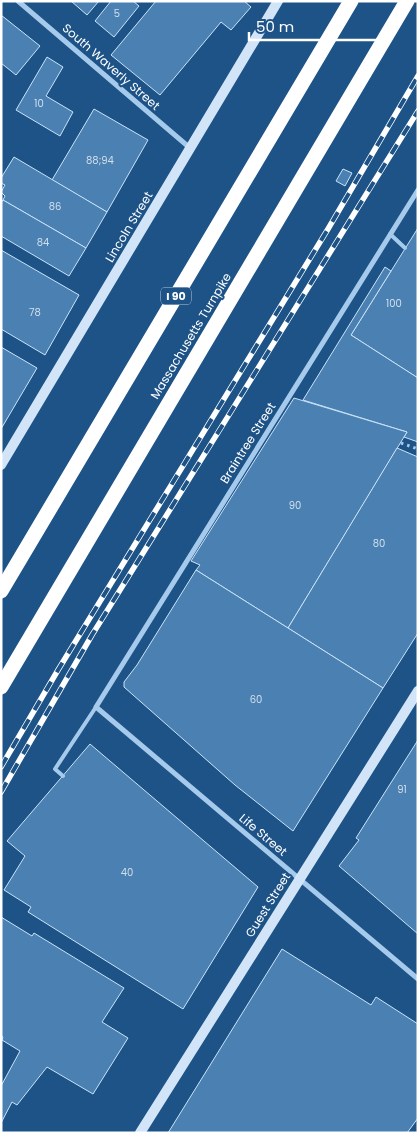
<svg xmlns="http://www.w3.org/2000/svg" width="419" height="1134" viewBox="0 0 419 1134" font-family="Poppins,sans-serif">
<rect width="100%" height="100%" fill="#1d5387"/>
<g fill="#4a80b2" stroke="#cbe3f8">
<polygon points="71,1 99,1 87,15"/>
<polygon points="111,1 133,1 139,6 114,37 95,21"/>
<polygon points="156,1 244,1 251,7 231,30 221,22 160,95 111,55"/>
<polygon points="1,15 40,46 16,75 1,63"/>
<polygon points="47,57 63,67 46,96 73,112 60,136 16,110"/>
<polygon points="94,109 148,140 107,212 52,180"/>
<polygon points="14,157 107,212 86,248 3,200 5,196 1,192 5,185 1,183 1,178"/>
<polygon points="343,169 352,173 345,186 336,181"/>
<polygon points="3,200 86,248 69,276 1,236 1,203"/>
<polygon points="418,228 418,378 351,335"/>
<polygon points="1,250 79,295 45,355 1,329"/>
<polygon points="385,267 391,271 351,335 418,378 418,442 404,437 407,432 303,400"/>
<polygon points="1,347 37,368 1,429"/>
<polygon points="294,398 407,432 288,628 196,570 200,565 191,561"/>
<polygon points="397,448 418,457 418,633 383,688 288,628"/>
<polygon points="196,570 383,688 293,831 235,785 124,687 124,682 137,665"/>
<polygon points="418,740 418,934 339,866 359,840 356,838"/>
<polygon points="90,744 258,887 183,1009 28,912 31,907 4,890 25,856 7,841"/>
<polygon points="1,917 32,936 34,933 124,988 102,1022 128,1038 93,1094 47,1067 17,1105 12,1102 1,1123 1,1086 20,1051 2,1040 3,1037 1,1036"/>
<polygon points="282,949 371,1005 376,997 418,1024 418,1118 407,1133 168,1133"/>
</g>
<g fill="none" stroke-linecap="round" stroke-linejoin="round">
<polyline stroke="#a6caeb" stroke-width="3" stroke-dasharray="2.5 4" stroke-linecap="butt" points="401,443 418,449"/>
<g stroke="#a6caeb" stroke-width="4">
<polyline points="390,234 405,248"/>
<polyline points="63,776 55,769 96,707"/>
</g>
<g stroke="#a6caeb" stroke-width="5">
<polyline points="18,1 190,148"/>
<polyline points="418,190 96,707 418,979"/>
</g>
<g stroke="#d2e5f8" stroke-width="10">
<polyline points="1,465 278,1"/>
<polyline points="140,1133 418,691"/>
</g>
<g stroke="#fff" stroke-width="15">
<polyline points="1,591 351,1"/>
<polyline points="1,687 407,1"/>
</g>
<defs>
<g id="rail">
<polyline points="1,767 58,670 328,229 418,76"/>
<polyline points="1,792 92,635 418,111"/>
</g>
</defs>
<use href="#rail" stroke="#fff" stroke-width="5.5"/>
<use href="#rail" stroke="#1d5387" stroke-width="4" stroke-dasharray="11" stroke-linecap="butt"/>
</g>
<g text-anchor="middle" stroke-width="4" stroke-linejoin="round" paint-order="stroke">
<g font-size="10" fill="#d2dfec">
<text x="117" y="17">5</text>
<text x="39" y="107">10</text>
<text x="100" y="164">88;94</text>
<text x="55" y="210">86</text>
<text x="43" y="246">84</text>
<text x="394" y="307">100</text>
<text x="35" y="316">78</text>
<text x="295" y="509">90</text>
<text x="379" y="547">80</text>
<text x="256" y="703">60</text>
<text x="402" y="793">91</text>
<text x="127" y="876">40</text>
</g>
<rect fill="#1d5387" stroke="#bbcbdb" stroke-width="1" x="161" y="287.5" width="30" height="17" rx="4"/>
<g font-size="11" font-weight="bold" fill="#fff">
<text x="176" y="300">I 90</text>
</g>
<g font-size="12" fill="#fff" stroke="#1d5387">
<text transform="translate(111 67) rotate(41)" y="4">South Waverly Street</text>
<text transform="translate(129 227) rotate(-59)" y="4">Lincoln Street</text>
<text transform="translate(191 336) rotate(-59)" y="4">Massachusetts Turnpike</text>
<text transform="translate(248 443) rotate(-58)" y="4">Braintree Street</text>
<text transform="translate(263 835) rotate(40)" y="4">Life Street</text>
<text transform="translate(268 905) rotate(-58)" y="4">Guest Street</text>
</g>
</g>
<rect width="419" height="1134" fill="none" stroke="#ffffff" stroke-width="5"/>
<path d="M249 32v8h138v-8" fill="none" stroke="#ffffff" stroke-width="2.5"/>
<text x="256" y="32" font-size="15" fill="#ffffff" stroke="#1d5387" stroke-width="4" paint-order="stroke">50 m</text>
</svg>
